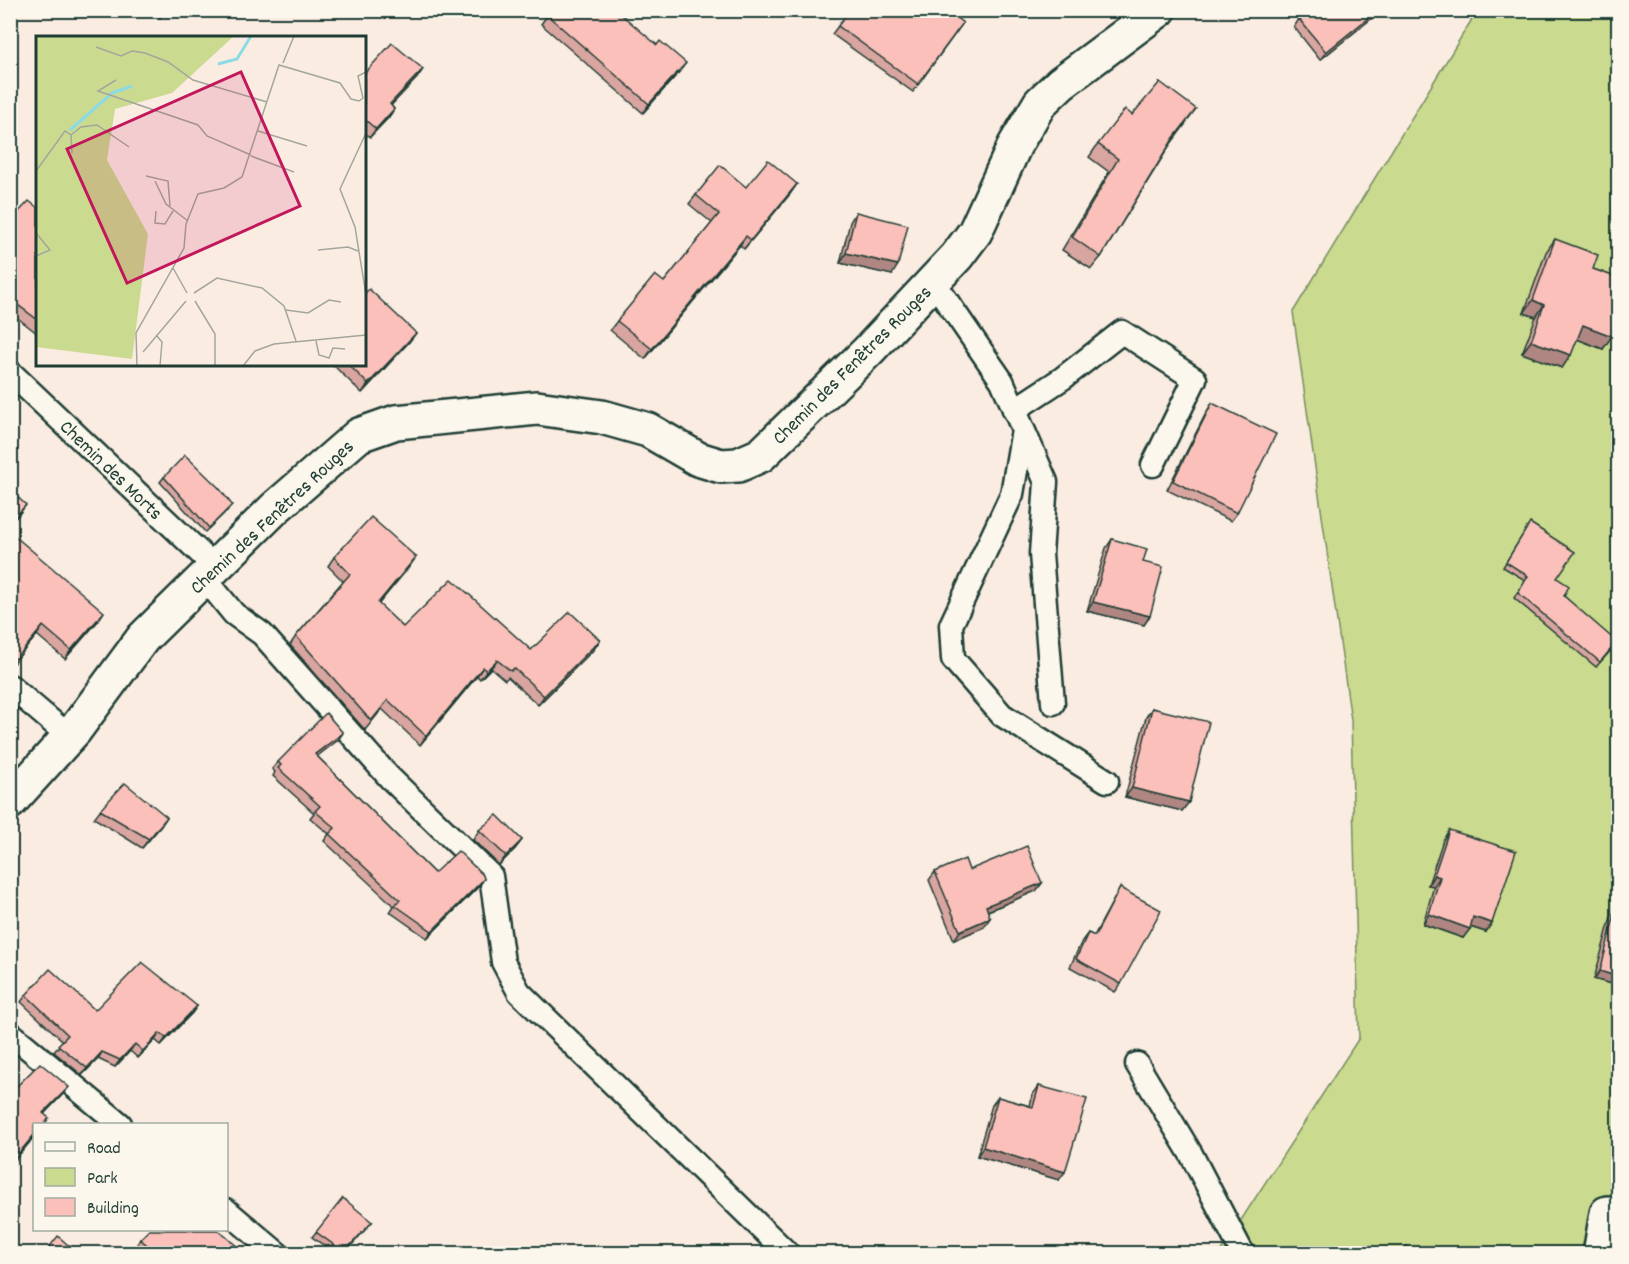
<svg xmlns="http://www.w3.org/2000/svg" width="1629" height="1264" viewBox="0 0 1629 1264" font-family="Dekko,sans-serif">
<rect width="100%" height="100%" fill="#fbece2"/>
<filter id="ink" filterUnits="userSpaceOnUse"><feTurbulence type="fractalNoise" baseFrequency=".0167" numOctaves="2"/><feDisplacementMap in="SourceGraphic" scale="12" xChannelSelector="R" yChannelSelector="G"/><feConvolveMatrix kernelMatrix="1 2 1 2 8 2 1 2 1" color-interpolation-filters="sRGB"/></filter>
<g filter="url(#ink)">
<polygon fill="#cada8e" stroke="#748c61" stroke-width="1.5" points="1477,11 1618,11 1618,1253 1219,1254 1359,1038 1351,720 1293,312"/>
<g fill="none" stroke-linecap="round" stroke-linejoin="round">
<defs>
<g id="lane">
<polyline points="933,281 1002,381 1046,482 1041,554 1053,703"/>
<polyline points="10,372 214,566"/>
<polyline points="1014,410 1063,378 1122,332 1195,379 1153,465"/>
<polyline points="1023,430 1012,494 951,625 953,659 1002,715 1107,781"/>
<polyline points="203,576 234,614 262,634 389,777 491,876 503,962 519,992 788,1254"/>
<polyline points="10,686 70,737"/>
<polyline points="10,1033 120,1124"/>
<polyline points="1137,1064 1191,1154 1243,1254"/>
<polyline points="226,1210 278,1254"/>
</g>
<g id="street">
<polyline points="10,802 75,730 143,638 275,508 359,435 396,422 537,408 602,417 648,430 698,459 721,466 738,465 761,455 868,351 957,256 975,232 1015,145 1040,103 1061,83 1159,10"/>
<polyline points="1600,1254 1607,1213"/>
</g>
</defs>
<use href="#lane" stroke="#1f3d34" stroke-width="27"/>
<use href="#street" stroke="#1f3d34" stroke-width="38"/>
<use href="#lane" stroke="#fbf7ec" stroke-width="22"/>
<use href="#street" stroke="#fbf7ec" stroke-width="33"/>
</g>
<g fill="#d9a5a0" stroke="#1f3d34" stroke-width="1.5">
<polygon points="151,10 166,10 160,18"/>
<polygon points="551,10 657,45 680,71 643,113 541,24"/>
<polygon points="1309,10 1382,10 1320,60 1294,27 1299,19"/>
<polygon points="963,23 913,92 832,34 838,26"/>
<polygon points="423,69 417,78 391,105 394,109 389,117 370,137 364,133 364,74"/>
<polygon points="1132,115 1187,122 1170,145 1101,257 1091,269 1062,250 1109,172 1089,157 1098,144"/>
<polygon points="797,184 790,194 744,249 740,245 645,359 610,330 617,321 664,282 712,223 689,204 696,195 746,187"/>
<polygon points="38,208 38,334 10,312 10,221"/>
<polygon points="856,212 892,275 840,263 850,222"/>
<polygon points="1555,239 1593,269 1618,278 1618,327 1616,331 1614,330 1603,349 1577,339 1562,368 1522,353 1536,317 1524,313 1546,252"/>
<polygon points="416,333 409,342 362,393 332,364 364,364"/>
<polygon points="1212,403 1237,513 1231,521 1167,490 1207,411"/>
<polygon points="164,477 228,510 205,532 160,482"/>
<polygon points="1527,528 1557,578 1564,596 1614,647 1596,667 1514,598 1525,580 1503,567"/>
<polygon points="10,532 98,621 65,659 37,635 10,667"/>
<polygon points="1112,539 1143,562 1150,616 1144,625 1087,611 1106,548"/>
<polygon points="334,557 416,557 378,604 403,627 531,650 600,640 594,649 538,705 508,677 505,680 491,668 480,679 477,676 420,745 382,709 365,730 290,645 296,636 343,581 328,566"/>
<polygon points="1152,708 1189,802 1182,811 1125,797 1146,717"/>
<polygon points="338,740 317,756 434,873 484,879 479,886 427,938 390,912 394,906 324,841 329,834 310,818 314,813 273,776 275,772 272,769 278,762"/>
<polygon points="100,810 161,826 142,848 94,818"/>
<polygon points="479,830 522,840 515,849 499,865 473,840"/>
<polygon points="1449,830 1486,932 1470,927 1463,938 1423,924 1434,886 1428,885 1443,840"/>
<polygon points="969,870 1042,883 1036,891 988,911 984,927 954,940 929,880 935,872"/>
<polygon points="1120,888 1121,984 1115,992 1070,967 1082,941 1088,933 1094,936 1115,897"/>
<polygon points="1616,910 1618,986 1594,979 1611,917"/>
<polygon points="26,995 95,1010 197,1006 192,1013 161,1045 155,1040 138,1058 130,1051 115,1067 98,1059 82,1075 54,1052 63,1041 21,1002"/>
<polygon points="10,1086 14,1089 63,1094 44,1114 34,1137 14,1161 10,1158"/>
<polygon points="1039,1086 1059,1180 977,1156 992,1105 998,1097 1030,1106 1033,1094"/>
<polygon points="372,1222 344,1254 336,1254 312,1237 316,1232"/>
<polygon points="140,1239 246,1254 144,1254 136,1246"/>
</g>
<g fill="#b08682" stroke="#1f3d34" stroke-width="1.5">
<polygon points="1378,10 1382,10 1320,60 1326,52"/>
<polygon points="686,63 680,71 643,113 649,104"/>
<polygon points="423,69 417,78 384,113 390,104"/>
<polygon points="394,109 389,117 370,137 376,129"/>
<polygon points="797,184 790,194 744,249 751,240"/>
<polygon points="746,236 740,245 645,359 652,349"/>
<polygon points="846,253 898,265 892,275 840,263"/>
<polygon points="1533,300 1544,305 1536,317 1524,313"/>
<polygon points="1583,325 1612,336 1603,349 1574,338"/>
<polygon points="416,333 409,342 362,393 368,384"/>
<polygon points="1531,341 1571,355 1562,368 1522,353"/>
<polygon points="26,505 20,513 10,524 10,522"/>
<polygon points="416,557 410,566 372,612 378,603"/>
<polygon points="1093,602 1150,616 1144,625 1087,611"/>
<polygon points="104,612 98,621 65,659 71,650"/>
<polygon points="43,626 37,635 10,667 16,659"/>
<polygon points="600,640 594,649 538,705 544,696"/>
<polygon points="497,660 491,668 480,679 486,671"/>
<polygon points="483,667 477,676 420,745 426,736"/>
<polygon points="343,733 338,740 310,762 315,754"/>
<polygon points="1132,788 1189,802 1182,811 1125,797"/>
<polygon points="167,817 161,826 142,848 149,839"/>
<polygon points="522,840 515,849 499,865 506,856"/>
<polygon points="1434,875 1440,877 1434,886 1428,885"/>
<polygon points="484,879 479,886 427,938 432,931"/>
<polygon points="1042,883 1036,891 980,914 986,906"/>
<polygon points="1429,914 1470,929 1463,938 1423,924"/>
<polygon points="1473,917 1492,923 1486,932 1467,926"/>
<polygon points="990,918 984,927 954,940 960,931"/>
<polygon points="1600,971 1618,977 1618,986 1594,979"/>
<polygon points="197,1006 192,1013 161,1045 166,1038"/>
<polygon points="160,1033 155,1040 138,1058 143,1051"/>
<polygon points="135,1044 130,1051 115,1067 120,1060"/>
<polygon points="102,1052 98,1059 82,1075 87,1068"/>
<polygon points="69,1087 63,1094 37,1121 43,1113"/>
<polygon points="34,1135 34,1137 14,1161 19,1153"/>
<polygon points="983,1147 1065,1172 1059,1180 977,1156"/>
</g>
<g fill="#fcc0ba" stroke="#1f3d34" stroke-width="1.5">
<polygon points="551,10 616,10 657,45 660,41 686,63 649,104 547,15"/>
<polygon points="849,10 946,10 963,23 918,84 838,26"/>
<polygon points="1309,10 1378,10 1326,52 1299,19"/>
<polygon points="392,43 423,69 390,104 394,109 376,129 364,119 364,74"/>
<polygon points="1160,82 1196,109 1173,139 1101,257 1072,237 1118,159 1098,144 1125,109 1132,115"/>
<polygon points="768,160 797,184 751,240 746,236 652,349 617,321 655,275 664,282 719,214 696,195 720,165 746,187"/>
<polygon points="29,201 38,208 38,320 10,299 10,221"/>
<polygon points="856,212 908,225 898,265 846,253"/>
<polygon points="1555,239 1598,255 1593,269 1618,278 1618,318 1612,336 1583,325 1571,355 1531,341 1544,305 1533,300"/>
<polygon points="369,289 416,333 368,384 348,364 364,364 364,294"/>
<polygon points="1212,403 1276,434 1237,513 1173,481"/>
<polygon points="185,455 219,488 232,505 209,528 164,477"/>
<polygon points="10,490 26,505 10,522"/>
<polygon points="371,517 416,557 378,603 403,627 452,579 531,650 570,612 600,640 544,696 514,668 511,671 497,660 486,671 483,667 426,736 388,700 371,721 296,636 350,574 334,557"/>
<polygon points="1530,523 1575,552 1557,578 1569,586 1564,596 1617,642 1600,662 1518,593 1528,576 1506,562"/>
<polygon points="10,532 104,612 71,650 43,626 16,659 10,654"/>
<polygon points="1112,539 1147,549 1143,562 1163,567 1150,616 1093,602"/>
<polygon points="1152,708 1209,722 1189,802 1132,788"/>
<polygon points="326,713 343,733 315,754 434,873 458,851 483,875 484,879 432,931 395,905 400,900 329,834 335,828 315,811 320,806 278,768 281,765 278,762"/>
<polygon points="125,783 167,817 149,839 100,810"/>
<polygon points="497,815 522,840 506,856 479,830"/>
<polygon points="1449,830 1516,851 1492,923 1473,917 1470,929 1429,914 1440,877 1434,875"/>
<polygon points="1027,846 1042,883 986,906 990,918 960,931 935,872 965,859 969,870"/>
<polygon points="1120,888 1161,910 1121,984 1076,959 1088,933 1095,936"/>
<polygon points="1616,910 1618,910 1618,977 1600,971"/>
<polygon points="142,962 197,1006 166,1038 160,1033 143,1051 135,1044 120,1060 102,1052 87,1068 58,1045 68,1035 26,995 50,969 95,1010"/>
<polygon points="40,1063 69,1087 43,1113 49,1118 44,1125 34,1125 34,1135 19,1153 10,1146 10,1086 14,1089"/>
<polygon points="1039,1086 1087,1099 1065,1172 983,1147 998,1097 1033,1107"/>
<polygon points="343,1198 372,1222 344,1252 316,1232"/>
<polygon points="149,1230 218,1230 246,1254 158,1254 140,1239"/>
<polygon points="58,1236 78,1254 44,1254"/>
<polygon points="1407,1246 1415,1254 1399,1254"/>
</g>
</g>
<g text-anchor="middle" stroke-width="4.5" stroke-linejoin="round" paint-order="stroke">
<g font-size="20" fill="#1f3d34" stroke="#fbf7ec">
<text transform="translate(851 364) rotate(-45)" y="7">Chemin des Fenêtres Rouges</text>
<text transform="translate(112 469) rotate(44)" y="7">Chemin des Morts</text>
<text transform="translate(271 516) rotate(-43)" y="7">Chemin des Fenêtres Rouges</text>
</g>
</g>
<g transform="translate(36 36)">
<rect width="330" height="330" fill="#fbece2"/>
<path d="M 0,0 L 198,0 L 136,57 L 79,73 L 71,124 L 112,198 L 96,323 L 0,311 Z" fill="#cada8e"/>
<path fill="none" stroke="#8bdbe6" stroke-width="3" d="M 182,28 L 201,23 L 215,0M 34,94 L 76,57 L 96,50"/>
<path fill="none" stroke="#a3a69c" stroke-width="1.5" d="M 60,11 L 85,20 L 96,15 L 109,17 L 132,26 L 157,44 L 231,66M 247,27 L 258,0M 80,44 L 62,55 L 162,89 L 171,100 L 215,119M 222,95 L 271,110M 330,97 L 304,153 L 319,191 L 330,259M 35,99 L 45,91 L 61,89 L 93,111M 215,120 L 258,136M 0,135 L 29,95 L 35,99 L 36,117M 110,140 L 132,145 L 134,170M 119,145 L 130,168 L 152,185M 120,175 L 119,187 L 129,188 L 137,175M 0,197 L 14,214 L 0,220M 282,214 L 312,211 L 322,215M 137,232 L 151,257M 158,257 L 181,242 L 226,252 L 248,270 L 260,305M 159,265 L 179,298 L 179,330M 250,274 L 272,277 L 293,264 L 305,266M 120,299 L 126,306 L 124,330M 280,305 L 283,319 L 293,322 L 297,312 L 309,313M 107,316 L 150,265M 101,330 L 100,297 L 148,212 L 150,188 L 162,158 L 188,152 L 206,141 L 243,29 L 304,47 L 315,63 L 323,65 L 327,62 L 322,40 L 330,36M 207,330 L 219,315 L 238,308 L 330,299"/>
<path fill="#c2185b" fill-opacity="0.15" stroke="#c2185b" stroke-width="3" d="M 205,36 L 264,170 L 91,247 L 31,113 Z"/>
<rect width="330" height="330" fill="none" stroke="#1f3d34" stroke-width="3"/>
</g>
<rect width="1629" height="1264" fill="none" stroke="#fbf7ec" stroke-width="36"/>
<rect x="18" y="18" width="1593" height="1228" fill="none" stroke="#1f3d34" stroke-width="2" filter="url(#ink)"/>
<rect x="33" y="1123" width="195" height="108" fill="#fbf7ec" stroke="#a3ada2" stroke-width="1.5"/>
<rect x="45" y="1142" width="30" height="9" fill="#fbf7ec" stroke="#a3ada2" stroke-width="1.5"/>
<text x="87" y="1153" font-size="18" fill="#1f3d34">Road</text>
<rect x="45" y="1168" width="30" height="18" fill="#cada8e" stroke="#a3ada2" stroke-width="1.5"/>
<text x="87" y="1183" font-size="18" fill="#1f3d34">Park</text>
<rect x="45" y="1198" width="30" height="18" fill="#fcc0ba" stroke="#a3ada2" stroke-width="1.5"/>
<text x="87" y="1213" font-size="18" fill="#1f3d34">Building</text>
</svg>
